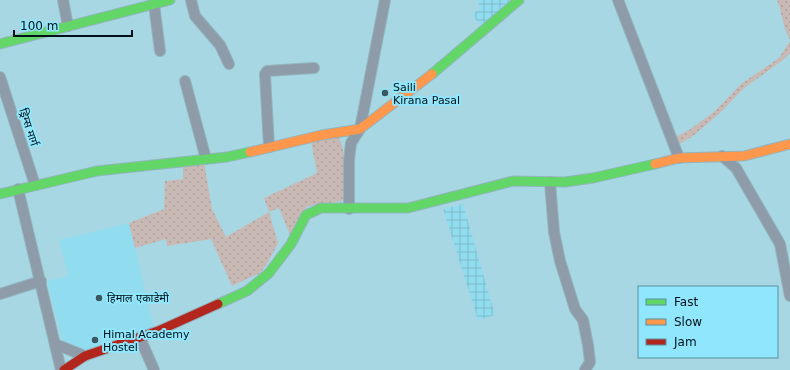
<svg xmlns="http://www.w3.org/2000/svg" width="790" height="370" viewBox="0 0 790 370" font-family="'DejaVu Sans','Noto Sans Devanagari',sans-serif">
<defs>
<pattern id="industrial-grid" width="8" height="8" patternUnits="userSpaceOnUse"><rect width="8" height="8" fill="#91dcef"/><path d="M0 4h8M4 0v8" fill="none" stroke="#7bbccc"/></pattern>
<pattern id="grass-dots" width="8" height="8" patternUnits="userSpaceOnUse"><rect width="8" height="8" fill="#c8b9b5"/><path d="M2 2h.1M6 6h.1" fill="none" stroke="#aa9e9b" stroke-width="1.8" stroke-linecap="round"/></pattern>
</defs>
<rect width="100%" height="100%" fill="#a8d7e4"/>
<polygon fill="#91dcef" points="129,223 154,328 86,350 64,347 47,281 68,276 59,240"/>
<g fill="url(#industrial-grid)">
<polygon points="478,0 515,0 484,29 472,15 480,8"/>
<polygon points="463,204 495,315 478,320 443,209"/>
</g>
<g fill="url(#grass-dots)">
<path d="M 777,0 L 790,0 L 790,40 C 782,26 783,15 777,0 Z"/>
<polygon points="790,41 790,53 783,60 743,89 719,114 693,136 676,146 673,138 689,130 715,111 741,84 779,58"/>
<path d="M 338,137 C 347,146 344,185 344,198 L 341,201 L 308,206 C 295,218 298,222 290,235 L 279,208 L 269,212 L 278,243 L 267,264 L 260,273 L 232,286 L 211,239 L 167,246 L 166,239 L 135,248 L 129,223 L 164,209 L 165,181 L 183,179 L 183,164 L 204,162 L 212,209 L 226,237 L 269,212 L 264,198 L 317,173 L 311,141 Z"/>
</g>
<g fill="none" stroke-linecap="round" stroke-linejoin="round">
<defs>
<g id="street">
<polyline points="63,0 68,26"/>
<polyline points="191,0 195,16 220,45 229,64"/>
<polyline points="618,0 679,158"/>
<polyline points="154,4 160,51"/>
<polyline points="0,77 35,185"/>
<polyline points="185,81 206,159"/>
<polyline points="269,147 265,74 267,71 314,68"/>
<polyline points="722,156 736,168 780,244 790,296"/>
<polyline points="550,182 554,232 560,261 575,309 583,320 588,345 590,362 585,370"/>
<polyline points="18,189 61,370"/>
<polyline points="349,209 349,160 351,143 360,129 385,0"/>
<polyline points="0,294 41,281"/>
<polyline points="140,338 154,370"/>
<polyline points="55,344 85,356"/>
</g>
<g id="fast">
<polyline points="0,44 170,0"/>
<polyline points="432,74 519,0"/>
<polyline points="0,194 97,171 227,157 250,152"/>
<polyline points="218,304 247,291 269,273 291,244 306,215 321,208 408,208 513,181 565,182 593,178 655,164"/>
</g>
<g id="slow">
<polyline points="250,152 322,135 360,129 432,74"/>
<polyline points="655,164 679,158 744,156 790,144"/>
</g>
<polyline id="jam" points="64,370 85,356 158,331 218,304"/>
</defs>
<use href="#street" stroke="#92b5be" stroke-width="12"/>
<use href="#fast" stroke="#92b5be" stroke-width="11"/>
<use href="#slow" stroke="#92b5be" stroke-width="11"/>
<use href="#jam" stroke="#92b5be" stroke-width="11"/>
<use href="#street" stroke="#8d9ca8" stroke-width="10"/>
<use href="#fast" stroke="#63d668" stroke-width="9"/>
<use href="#slow" stroke="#ff974d" stroke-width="9"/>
<use href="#jam" stroke="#b3261e" stroke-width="9"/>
</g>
<g fill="#3b575f" stroke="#90e6fc" stroke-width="1.5">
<circle cx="385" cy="93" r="4"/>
<circle cx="99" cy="298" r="4"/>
<circle cx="95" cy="340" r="4"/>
</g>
<g text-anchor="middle" stroke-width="4" stroke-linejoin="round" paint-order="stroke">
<g font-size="11" fill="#001218" stroke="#90e6fc" text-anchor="start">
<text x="393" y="91">Saili<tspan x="393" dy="13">Kirana Pasal</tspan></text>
<text x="107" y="302">हिमाल एकाडेमी</text>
<text x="103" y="338">Himal Academy<tspan x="103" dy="13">Hostel</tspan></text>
</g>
<g font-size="11" fill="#001218" stroke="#90e6fc">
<text transform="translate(29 127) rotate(72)" y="4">ड्रिम्स मार्ग</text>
</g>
</g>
<rect x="638" y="286" width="140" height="72" fill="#90e6fc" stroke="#5691a1"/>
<rect x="646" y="299" width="20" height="6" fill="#63d668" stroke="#5691a1"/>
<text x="674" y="306" font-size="12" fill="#001218">Fast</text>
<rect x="646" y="319" width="20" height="6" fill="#ff974d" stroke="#5691a1"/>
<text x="674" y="326" font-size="12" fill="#001218">Slow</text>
<rect x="646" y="339" width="20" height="6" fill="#b3261e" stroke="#5691a1"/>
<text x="674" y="346" font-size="12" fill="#001218">Jam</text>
<path d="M14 30v6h118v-6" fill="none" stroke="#001218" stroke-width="2"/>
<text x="20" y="30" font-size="12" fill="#001218" stroke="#90e6fc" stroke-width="3" paint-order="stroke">100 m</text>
</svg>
